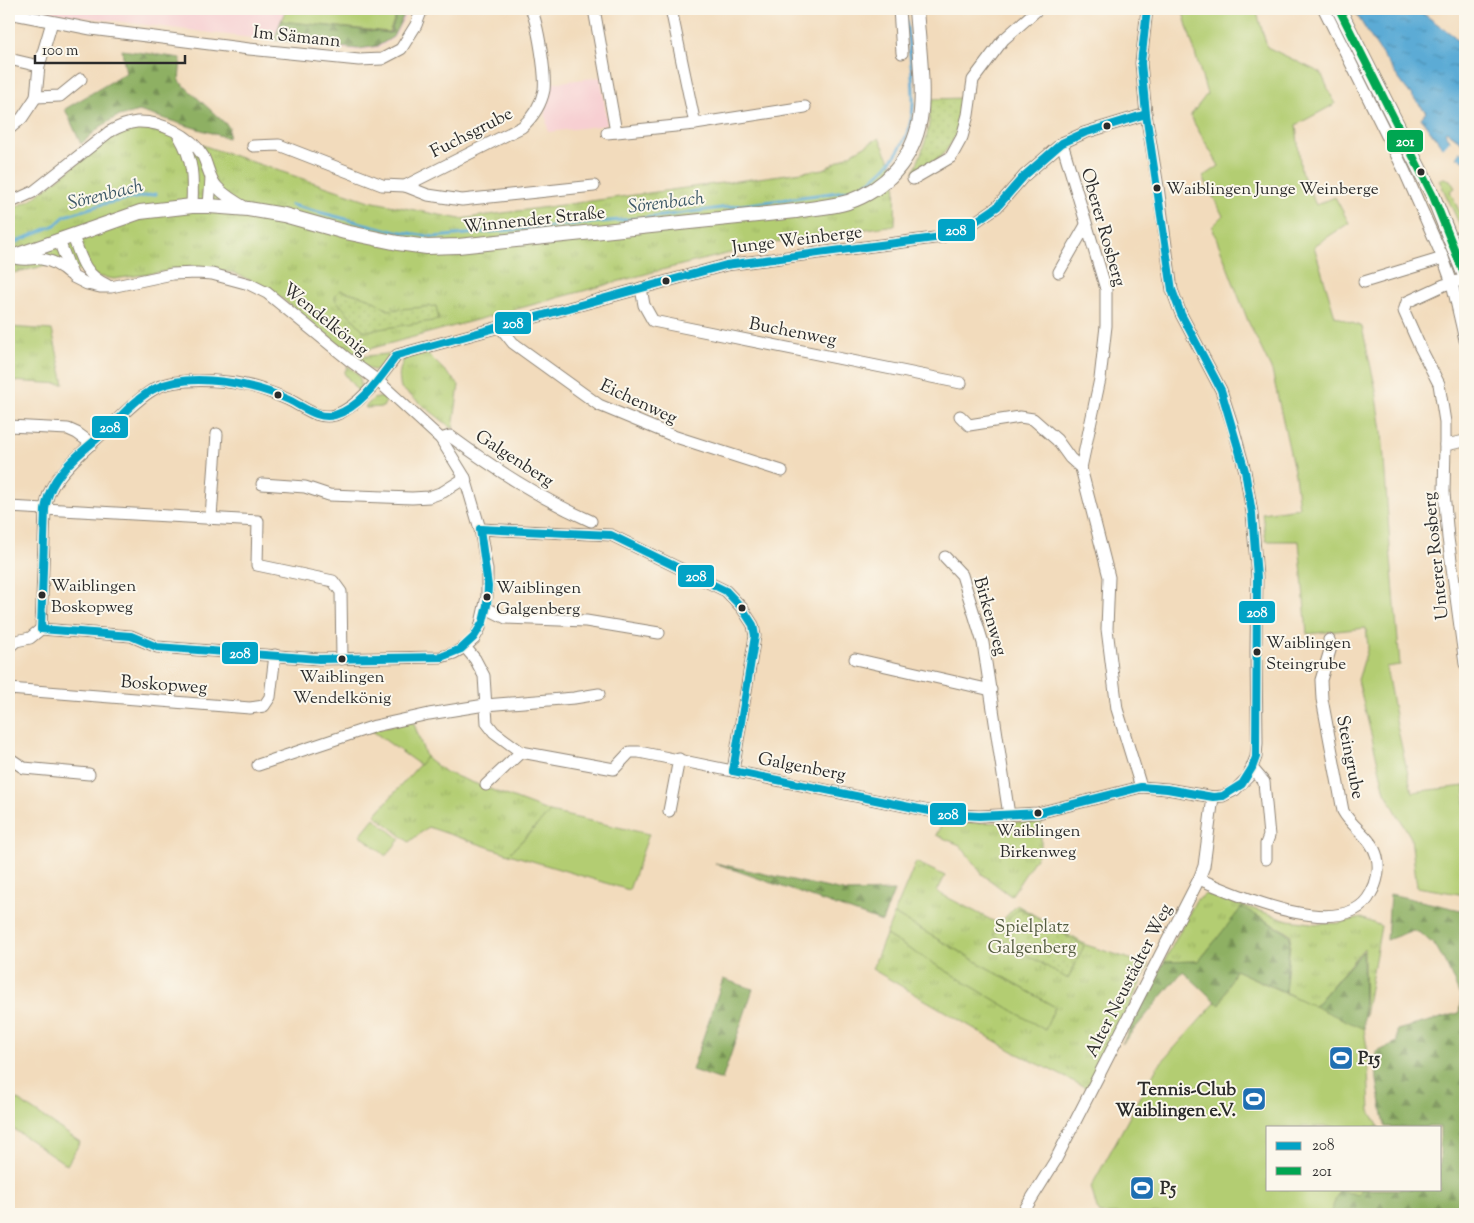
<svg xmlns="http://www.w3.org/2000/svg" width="1474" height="1223" viewBox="0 0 1474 1223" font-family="'Sorts Mill Goudy',serif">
<defs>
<pattern id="grass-tufts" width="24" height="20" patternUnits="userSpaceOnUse" patternTransform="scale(1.25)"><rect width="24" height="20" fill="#b3cd72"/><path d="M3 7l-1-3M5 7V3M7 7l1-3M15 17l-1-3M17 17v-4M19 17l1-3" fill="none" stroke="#9ab063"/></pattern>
<pattern id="forest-firs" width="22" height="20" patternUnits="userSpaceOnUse" patternTransform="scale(1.25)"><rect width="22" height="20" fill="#8eb064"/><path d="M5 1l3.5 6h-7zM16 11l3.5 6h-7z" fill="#748f53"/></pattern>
<pattern id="park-dots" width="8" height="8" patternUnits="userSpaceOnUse" patternTransform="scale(1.25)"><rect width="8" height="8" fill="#b3cd72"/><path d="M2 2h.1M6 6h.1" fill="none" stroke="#9ab063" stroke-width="1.8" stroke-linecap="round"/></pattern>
<pattern id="water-ripples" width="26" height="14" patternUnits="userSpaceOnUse" patternTransform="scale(1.25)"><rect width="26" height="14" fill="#5babd5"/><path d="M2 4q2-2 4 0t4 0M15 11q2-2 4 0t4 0" fill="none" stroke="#4b8bad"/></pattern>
</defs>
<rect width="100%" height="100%" fill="#fbf7ec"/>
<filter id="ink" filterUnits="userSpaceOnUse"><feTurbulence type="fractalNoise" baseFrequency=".02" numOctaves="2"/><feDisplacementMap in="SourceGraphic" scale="10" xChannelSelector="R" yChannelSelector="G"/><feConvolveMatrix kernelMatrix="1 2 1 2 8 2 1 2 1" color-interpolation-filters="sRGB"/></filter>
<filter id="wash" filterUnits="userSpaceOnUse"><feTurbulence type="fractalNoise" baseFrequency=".0096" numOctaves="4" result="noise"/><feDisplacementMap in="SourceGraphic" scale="20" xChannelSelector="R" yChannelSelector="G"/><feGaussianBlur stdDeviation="1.12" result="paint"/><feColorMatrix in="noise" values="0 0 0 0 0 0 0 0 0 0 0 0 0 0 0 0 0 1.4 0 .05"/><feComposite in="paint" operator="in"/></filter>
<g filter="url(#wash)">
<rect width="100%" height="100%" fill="#f2dbbc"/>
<g fill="#f7cfd2">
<polygon points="33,9 409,9 394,38 379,48 357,51 51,13"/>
<polygon points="601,77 607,125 548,132 545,109 552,83"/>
</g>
<g fill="url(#grass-tufts)" stroke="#6f7c4e">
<polygon points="142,127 163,132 369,201 460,219 824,169 879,138 896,173 895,225 775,242 653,272 351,354 270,289 234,273 195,267 114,279 83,274 66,261 9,274 9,210 31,200 112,137"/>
<polygon points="9,327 52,330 64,384 9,381"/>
<path d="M 426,352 L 459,385 L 453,429 L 401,388 C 398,376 399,369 405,358 Z"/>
<path d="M 387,354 L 390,356 C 374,376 373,373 355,357 Z"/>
<path d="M 348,366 C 358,373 364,379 359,393 L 344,373 Z"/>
<polygon points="382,397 387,399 383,407 366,408 365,407 373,399"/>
<polygon points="426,757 445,772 550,812 509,854 428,827 409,842 375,815"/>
<polygon points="1041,822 1041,850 1011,896 982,874 960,845 936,835 942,823"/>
<polygon points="916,862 945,876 937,892 999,924 1017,905 1086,945 1149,965 1089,1089 1016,1053 872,969 886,935 1044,1029 1055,1007 894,914"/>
<polygon points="1206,894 1288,920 1319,924 1339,923 1361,918 1381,926 1365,1016 1364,948 1314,1007 1285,992 1291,934 1242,908 1199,961 1164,962 1196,900"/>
</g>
<g fill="url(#forest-firs)" stroke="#5c6e48">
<polygon points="399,9 407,9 393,37 378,46 358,49 274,40 281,21 390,33"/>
<polygon points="122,50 181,58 179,81 229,127 228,138 139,111 116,117 100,127 81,144 65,109 126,73"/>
<polygon points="715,863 847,892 894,891 882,922"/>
<polygon points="1390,894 1465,911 1465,1214 1330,1214 1339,1189 1359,1195 1362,1189 1440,1189 1440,1127 1385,1127 1377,1080 1376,1052 1397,1042 1397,1030 1459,1013 1461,998 1447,966 1437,948 1422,934 1413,930 1387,940"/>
<polygon points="1242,907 1290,935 1285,992 1235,970 1220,1006 1183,971 1122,1044 1164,962 1199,961"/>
<polygon points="1363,951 1364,1029 1314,1007"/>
<polygon points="723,979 753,989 722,1080 692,1070"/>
</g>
<g fill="url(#park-dots)" stroke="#6f7c4e">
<path d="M 965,98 C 958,136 951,158 913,173 C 925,146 931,129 930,99 Z"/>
<polygon points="340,290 369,298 388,310 436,306 439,320 366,331 362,329 335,299 336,294"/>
<polygon points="1019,908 1084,946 1068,979 993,935"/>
</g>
<g fill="#b3cd72" stroke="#6f7c4e">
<polygon points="286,9 361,9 382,17 386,9 399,9 389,32 281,21"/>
<polygon points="1182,9 1256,9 1267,47 1321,73 1335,104 1296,125 1301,171 1316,205 1335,197 1349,223 1314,246 1335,316 1362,327 1376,390 1382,431 1390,546 1400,665 1386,667 1397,726 1412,792 1465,786 1465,895 1417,887 1411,838 1385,792 1358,680 1368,647 1366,628 1307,634 1299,541 1266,541 1262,513 1299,508 1295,475 1272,371 1248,321 1212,227 1223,216 1203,177 1219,166 1190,116 1207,94"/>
<polygon points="1444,178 1450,180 1455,188 1450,191 1465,224 1465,236 1439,180"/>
<polygon points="413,721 426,757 420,765 371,730"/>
<polygon points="550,812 649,834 629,890 509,854"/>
<polygon points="374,818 400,839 386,856 360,835"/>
<polygon points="894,914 1055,1007 1045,1030 886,935"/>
<polygon points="1235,970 1364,1029 1367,1048 1370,1111 1379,1127 1268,1127 1268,1189 1362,1189 1359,1195 1339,1190 1330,1214 1100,1214 1097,1209 1091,1187 1157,1067 1216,1002 1220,1005"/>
<polygon points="9,1094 80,1142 67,1165 9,1126"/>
</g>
<path fill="url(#water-ripples)" stroke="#436b80" d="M 1353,9 L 1417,9 L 1454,36 L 1465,50 L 1465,145 L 1446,131 L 1445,133 L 1455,147 L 1465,155 L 1465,162 L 1443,148 L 1421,118 L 1426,112 C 1397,81 1376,45 1353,9 Z"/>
<polygon fill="#f2dbbc" points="1450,140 1461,148 1455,158 1442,149"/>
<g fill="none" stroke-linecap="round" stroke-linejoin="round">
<g stroke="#5babd5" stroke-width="3">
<path d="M 291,205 L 389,230 L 434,237 L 654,217 L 853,190 C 887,175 911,142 913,105 C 914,77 909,48 906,20"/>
<polyline points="9,245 55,225 65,216 103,204 156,194"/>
</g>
</g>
</g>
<g filter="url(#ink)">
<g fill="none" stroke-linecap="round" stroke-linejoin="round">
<defs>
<g id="minor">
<polyline points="594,9 616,132"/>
<polyline points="671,9 695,124"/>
<polyline points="899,9 902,53"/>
<polyline points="1324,9 1404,170 1443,258 1452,283 1465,340"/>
<polyline points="9,13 91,29 249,49 359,60 382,59 401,49 416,25 422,9"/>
<polyline points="9,59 39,66"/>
<polyline points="36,97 60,96 81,79"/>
<polyline points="9,129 22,118 36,97 39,66 52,22"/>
<polyline points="607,133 695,124 805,107"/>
<path d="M 179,136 C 194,161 193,178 192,206"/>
<polyline points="1062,143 1106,289 1106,326 1100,379 1081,468 1109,577 1107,629 1117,709 1141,787"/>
<path d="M 253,146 L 279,145 L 382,185 L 405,186 L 522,127 C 533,117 541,105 544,90 C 546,74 538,24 531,9"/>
<polyline points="913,179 951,157 962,137 968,115 973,80 1003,40 1038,9"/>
<polyline points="405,186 428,195 462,200 594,186"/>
<path d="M 9,203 L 33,192 L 109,132 C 118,127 127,123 137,122 C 160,121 191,135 203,156 C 208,166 209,178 217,187 C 225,196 237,203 248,209"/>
<polyline points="209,206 211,178"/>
<path d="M 73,236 C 81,258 84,275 107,285"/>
<path d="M 13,257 C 22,262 31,257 41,259 C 53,260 62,267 70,274"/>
<polyline points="1059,272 1086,225"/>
<polyline points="1364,282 1443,258"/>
<polyline points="641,288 644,305 653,321 961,383"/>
<polyline points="501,328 513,343 599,405 676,437 782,471"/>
<polyline points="960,416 969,425 1020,417 1033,419 1057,440 1070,458 1081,468"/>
<polyline points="9,426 68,429 77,433 92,444"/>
<path d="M 441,439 L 450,436 C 495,469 539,498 591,521"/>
<polyline points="1465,441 1445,445 1444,492 1448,538 1465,664"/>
<polyline points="1445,445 1445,422 1439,384 1420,347 1404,311 1407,302 1444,285 1458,281"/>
<polyline points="262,484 305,487 329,495 412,498 429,497 443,492 465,478"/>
<polyline points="9,507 258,521 257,565 333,581 341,592 342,659"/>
<polyline points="211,517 217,434"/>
<polyline points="480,529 611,535 726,591 742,608 753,625 755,636 733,771"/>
<polyline points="945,557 962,575 983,643 1009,815"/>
<polyline points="486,608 506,618 586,621 659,633"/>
<path d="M 41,629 L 45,509 C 47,503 47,496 50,491 C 60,470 87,448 104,432 C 120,418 137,398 156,388 C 177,377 223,380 246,385 C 261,388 275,394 289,400 C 304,407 317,420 335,415 C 360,407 382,375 397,355 L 726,265 L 942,237 L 975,222 L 997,207 L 1024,176 L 1062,143 L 1084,133 L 1146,114"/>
<polyline points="41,629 131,636 157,647 319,659 441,657 454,653 465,647 474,639 480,628 487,597 487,570 480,529 465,478 441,439 378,381 349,360 267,293 249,284 212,274 197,273 172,274 111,287 100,287 87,284 73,277 59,241"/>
<polyline points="9,647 16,641 30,638 41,629"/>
<polyline points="465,647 475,659 484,676 487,723 494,732 521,752 614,769 630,752 639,752 944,814 979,816 1038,813 1141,787 1167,789 1213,797 1223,796 1235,790 1248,777 1256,757 1257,743 1256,652 1257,577 1252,513 1245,471 1233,427 1221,390 1181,314 1172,290 1158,187 1146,114 1141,63 1147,9"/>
<polyline points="855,659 991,690"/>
<polyline points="9,689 250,708 264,706 270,697 275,655"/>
<polyline points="9,758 24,768 89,774"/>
<polyline points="258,765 375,726 429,714 485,705 574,698 599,694"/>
<polyline points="1252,768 1264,782 1269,836 1266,844 1266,859"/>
<polyline points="486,785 521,752"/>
<polyline points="669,811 679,759"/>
<path d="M 1199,879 C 1236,895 1346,944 1371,893 C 1377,883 1380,869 1377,857 C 1372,837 1352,828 1343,811 L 1322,699 L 1321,680 L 1331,647 L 1329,640"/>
<polyline points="1022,1214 1055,1161 1199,879 1204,866 1213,797"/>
</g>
<g id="tertiary">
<polyline points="1339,9 1433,196 1465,276"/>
<path d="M 9,258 L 140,212 L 192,206 L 209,206 L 248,209 L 284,215 L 345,232 L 398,243 L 427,247 L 458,246 L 796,211 C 813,208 832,207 848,202 C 886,189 913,159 920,119 C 925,89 918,41 916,9"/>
</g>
</defs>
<use href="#minor" stroke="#8e8374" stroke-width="13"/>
<use href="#tertiary" stroke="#8e8374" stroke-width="16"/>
<use href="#minor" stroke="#fff" stroke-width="11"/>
<use href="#tertiary" stroke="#fff" stroke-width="14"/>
<defs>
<g id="bus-1">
<polyline points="480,529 611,535 726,591 742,608 753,625 755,636 733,771"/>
<path d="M 41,629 L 45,509 C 46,504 47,499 49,494 C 58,468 87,448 107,430 C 122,415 137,397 156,388 C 192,371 255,384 289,400 C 304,407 318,420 335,415 C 362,407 381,376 397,355 L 726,265 L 942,237 L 975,222 L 997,207 L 1024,176 L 1062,143 L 1084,133 L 1146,114"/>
<polyline points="41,629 131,636 157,647 319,659 441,657 461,649 474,637 483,622 487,605 488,586 480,529"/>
<polyline points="733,771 944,814 979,816 1038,813 1141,787 1167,789 1213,797 1223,796 1242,784 1252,768 1256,757 1257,577 1252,513 1245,471 1221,390 1181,314 1172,290 1146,114 1141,63 1147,9"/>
</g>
<polyline id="bus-2" points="1339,9 1433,196 1465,276"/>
</defs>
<use href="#bus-1" stroke="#fbf7ec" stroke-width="11"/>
<use href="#bus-2" stroke="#fbf7ec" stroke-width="11"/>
<use href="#bus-1" stroke="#02a3c6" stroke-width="8"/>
<use href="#bus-2" stroke="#00a651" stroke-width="8"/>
</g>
</g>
<defs>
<symbol id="stadium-square" viewBox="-11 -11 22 22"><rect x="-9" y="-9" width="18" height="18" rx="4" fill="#1f6fb2" stroke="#fbf7ec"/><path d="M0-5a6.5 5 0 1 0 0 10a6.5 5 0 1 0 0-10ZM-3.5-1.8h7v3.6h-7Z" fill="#fff"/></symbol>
</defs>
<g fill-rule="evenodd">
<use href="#stadium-square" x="1327" y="1044" width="28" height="28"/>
<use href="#stadium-square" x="1240" y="1085" width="28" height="28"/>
<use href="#stadium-square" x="1128" y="1174" width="28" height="28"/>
</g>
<g fill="#2b2b2b" stroke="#fbf7ec" stroke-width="2">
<circle cx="1107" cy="126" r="4.5"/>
<circle cx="1421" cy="172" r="4.5"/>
<circle cx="1157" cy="188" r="4.5"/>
<circle cx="666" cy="281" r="4.5"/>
<circle cx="278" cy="395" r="4.5"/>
<circle cx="42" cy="595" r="4.5"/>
<circle cx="487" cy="597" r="4.5"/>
<circle cx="742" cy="608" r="4.5"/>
<circle cx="1257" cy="652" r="4.5"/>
<circle cx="342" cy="659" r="4.5"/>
<circle cx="1038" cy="813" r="4.5"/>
</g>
<g text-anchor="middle" stroke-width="4" stroke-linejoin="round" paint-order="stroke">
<g font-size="17" fill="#2b2b2b" stroke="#fbf7ec" text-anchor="start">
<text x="1166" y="194">Waiblingen Junge Weinberge</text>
<text x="51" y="591">Waiblingen<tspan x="51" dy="21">Boskopweg</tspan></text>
<text x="496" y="593">Waiblingen<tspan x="496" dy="21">Galgenberg</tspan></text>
<text x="1266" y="648">Waiblingen<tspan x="1266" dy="21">Steingrube</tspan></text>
<text x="342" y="682" text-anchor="middle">Waiblingen<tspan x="342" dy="21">Wendelkönig</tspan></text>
<text x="1038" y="836" text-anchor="middle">Waiblingen<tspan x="1038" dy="21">Birkenweg</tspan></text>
</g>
<g font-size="18" fill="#2b2b2b" stroke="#fbf7ec">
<text transform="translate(297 36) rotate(6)" y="6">Im Sämann</text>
<text transform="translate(471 132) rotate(-27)" y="6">Fuchsgrube</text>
<text transform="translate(534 219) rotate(-6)" y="6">Winnender Straße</text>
<text transform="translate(1104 227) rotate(74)" y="6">Oberer Rosberg</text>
<text transform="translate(797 239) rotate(-7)" y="6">Junge Weinberge</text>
<text transform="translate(326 319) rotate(39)" y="6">Wendelkönig</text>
<text transform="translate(793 331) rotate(11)" y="6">Buchenweg</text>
<text transform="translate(639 401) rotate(25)" y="6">Eichenweg</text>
<text transform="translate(515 458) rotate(33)" y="6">Galgenberg</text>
<text transform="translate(1435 556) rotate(-96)" y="6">Unterer Rosberg</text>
<text transform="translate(991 616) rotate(74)" y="6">Birkenweg</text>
<text transform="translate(164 684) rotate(4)" y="6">Boskopweg</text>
<text transform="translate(1351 757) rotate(79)" y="6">Steingrube</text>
<text transform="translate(802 766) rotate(11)" y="6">Galgenberg</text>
<text transform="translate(1128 980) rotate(-63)" y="6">Alter Neustädter Weg</text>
</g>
<g font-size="18" fill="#545c40" stroke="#fbf7ec">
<text x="1032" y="932">Spielplatz<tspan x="1032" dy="21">Galgenberg</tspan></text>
</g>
<g font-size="18" font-weight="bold" fill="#2b2b2b" stroke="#fbf7ec" text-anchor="start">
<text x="1358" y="1064">P15</text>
<text x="1236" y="1095" text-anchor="end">Tennis-Club<tspan x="1236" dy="21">Waiblingen e.V.</tspan></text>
<text x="1160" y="1194">P5</text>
</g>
<g font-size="19" font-style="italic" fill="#3c5866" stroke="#fbf7ec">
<text transform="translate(105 193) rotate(-14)" y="7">Sörenbach</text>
<text transform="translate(666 201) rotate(-7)" y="7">Sörenbach</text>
</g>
</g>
<g stroke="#fbf7ec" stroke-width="2">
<rect x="1386" y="129" width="38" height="24" rx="5" fill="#00a651"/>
<rect x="937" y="218" width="39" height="24" rx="5" fill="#02a3c6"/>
<rect x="494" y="311" width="38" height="24" rx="5" fill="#02a3c6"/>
<rect x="91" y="415" width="38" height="24" rx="5" fill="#02a3c6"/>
<rect x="677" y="564" width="38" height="24" rx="5" fill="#02a3c6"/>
<rect x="1238" y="600" width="38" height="24" rx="5" fill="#02a3c6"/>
<rect x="221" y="641" width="38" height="24" rx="5" fill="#02a3c6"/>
<rect x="929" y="802" width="38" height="24" rx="5" fill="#02a3c6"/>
</g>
<g font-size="14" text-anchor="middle" font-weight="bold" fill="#fff">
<text x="1405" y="146">201</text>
<text x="956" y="235">208</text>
<text x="513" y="328">208</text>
<text x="110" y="432">208</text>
<text x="696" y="581">208</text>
<text x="1257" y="617">208</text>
<text x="240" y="658">208</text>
<text x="948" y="819">208</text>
</g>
<rect width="1474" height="1223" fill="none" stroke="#fbf7ec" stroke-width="30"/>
<rect x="1266" y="1126" width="175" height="65" fill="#fbf7ec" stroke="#a8a59f"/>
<rect x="1276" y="1142" width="25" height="8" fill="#02a3c6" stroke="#a8a59f"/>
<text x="1312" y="1150" font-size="15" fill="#2b2b2b">208</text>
<rect x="1276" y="1167" width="25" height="8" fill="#00a651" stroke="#a8a59f"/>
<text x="1312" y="1176" font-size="15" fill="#2b2b2b">201</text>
<path d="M35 55v8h150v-8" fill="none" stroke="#2b2b2b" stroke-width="2.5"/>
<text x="42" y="55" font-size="15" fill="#2b2b2b" stroke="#fbf7ec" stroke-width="4" paint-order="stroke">100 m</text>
</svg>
